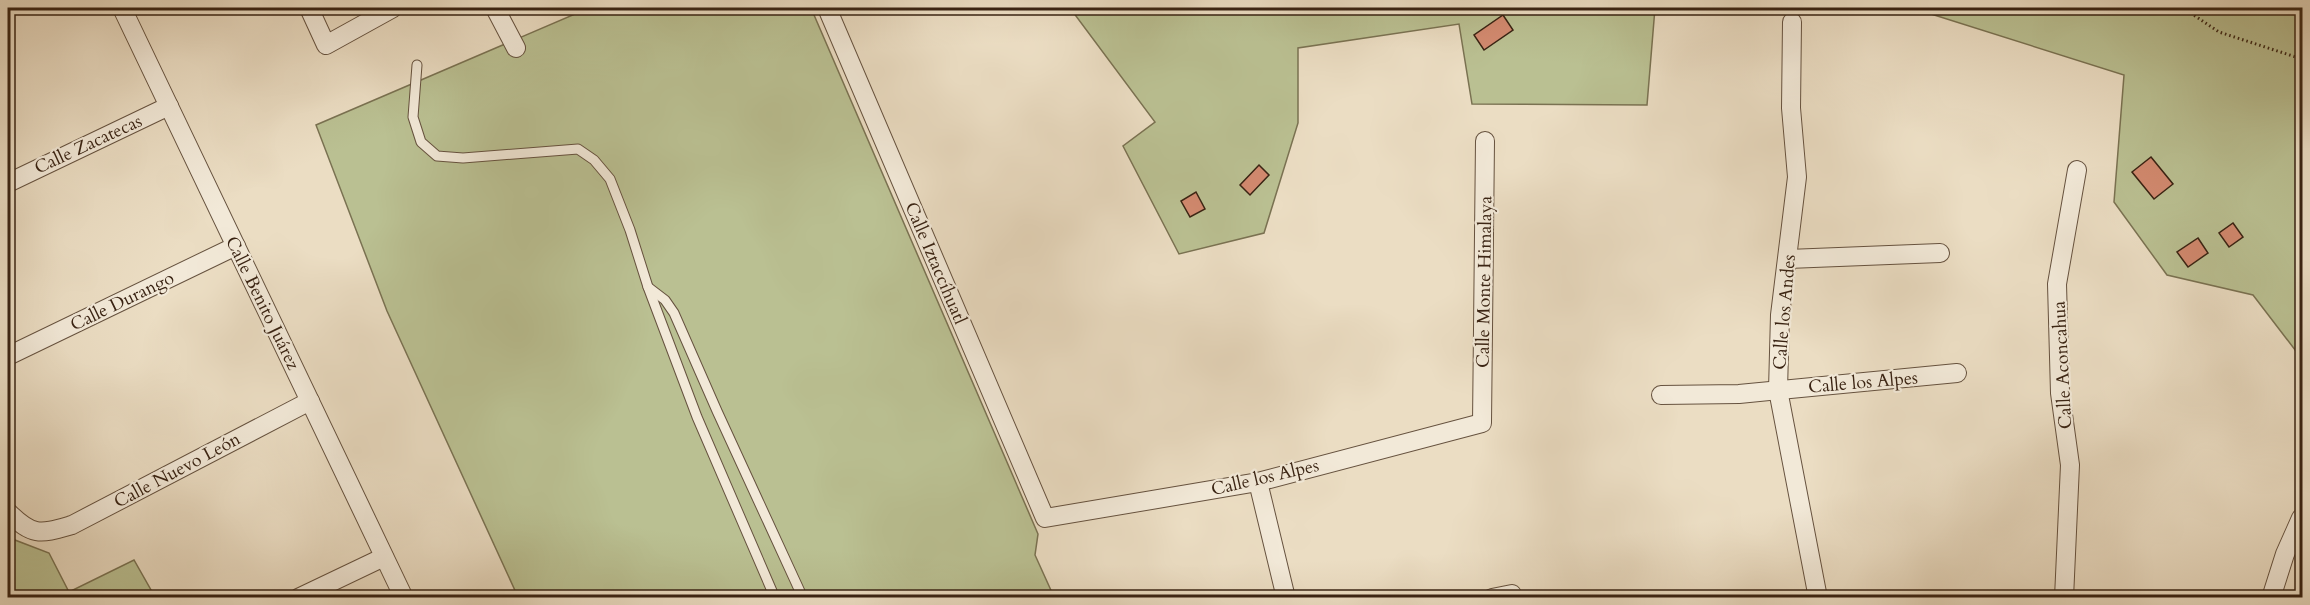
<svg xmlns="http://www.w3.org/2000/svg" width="2310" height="605" viewBox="0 0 2310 605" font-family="Cardo,serif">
<rect width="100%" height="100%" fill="#ebddc3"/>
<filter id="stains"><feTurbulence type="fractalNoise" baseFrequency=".00333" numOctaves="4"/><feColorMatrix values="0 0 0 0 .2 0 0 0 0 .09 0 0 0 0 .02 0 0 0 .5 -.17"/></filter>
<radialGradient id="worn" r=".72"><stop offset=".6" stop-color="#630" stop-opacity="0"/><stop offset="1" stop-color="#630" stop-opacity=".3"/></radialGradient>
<g fill="#bac092" stroke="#7a7252" stroke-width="1.5">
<polygon points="589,8 811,8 1038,534 1035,555 1054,597 518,597 387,311 316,125"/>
<polygon points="1070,8 1655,8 1647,105 1472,104 1459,24 1298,48 1298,123 1264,233 1179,254 1123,146 1155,122"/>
<polygon points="1912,8 2302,8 2302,359 2253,295 2167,275 2114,202 2124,75"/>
<polygon points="8,531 15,540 49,553 69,592 134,560 155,597 8,597"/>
</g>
<g fill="#d38a70" stroke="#392313" stroke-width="1.5">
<polygon points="1503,15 1513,30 1484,50 1474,35"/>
<polygon points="2151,157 2173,184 2154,199 2132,172"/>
<polygon points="1259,165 1269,175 1250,195 1240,185"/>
<polygon points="1196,192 1205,209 1190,217 1181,201"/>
<polygon points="2233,223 2243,237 2229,247 2219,233"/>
<polygon points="2198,238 2208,253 2188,267 2177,252"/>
</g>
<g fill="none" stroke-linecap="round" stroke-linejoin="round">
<defs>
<g id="lane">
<polyline points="417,65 413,117 421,142 437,156 463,158 578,149 594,160 610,179 630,230 648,287 697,417 775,598"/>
<polyline points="648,287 665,300 674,313 717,411 803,598"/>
</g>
<g id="street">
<polyline points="122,8 404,598"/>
<polyline points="309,8 326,45 393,8"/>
<polyline points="495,8 516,48"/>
<polyline points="827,8 1045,518 1258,482 1482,423 1485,141"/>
<polyline points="1792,22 1791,108 1797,177 1780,315 1778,390 1818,598"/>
<polyline points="8,183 169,106"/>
<polyline points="1788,259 1940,253"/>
<polyline points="8,356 236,246"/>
<polyline points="1661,395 1739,394 1957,373"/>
<polyline points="1258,482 1286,598"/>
<path d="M 8,512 C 33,537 40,534 72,525 L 310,401"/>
<polyline points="298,598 384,557"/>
<polyline points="1492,598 1512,594"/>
<polyline points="2064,598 2070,465 2060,393 2057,284 2077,170"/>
<polyline points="2271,598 2285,554 2301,518"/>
</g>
</defs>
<use href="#lane" stroke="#66523f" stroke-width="11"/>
<use href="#street" stroke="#66523f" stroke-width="20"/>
<polyline stroke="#392313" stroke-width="3" stroke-dasharray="1.5 3" stroke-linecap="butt" points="2183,8 2219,32 2302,59"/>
<use href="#lane" stroke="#f2e9d8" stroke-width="9"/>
<use href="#street" stroke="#f2e9d8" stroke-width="18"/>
</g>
<g text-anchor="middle" stroke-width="4.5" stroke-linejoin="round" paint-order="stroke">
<g font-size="18" fill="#392313" stroke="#f2e9d8">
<text transform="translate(88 144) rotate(-25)" y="6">Calle Zacatecas</text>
<text transform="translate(936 263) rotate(67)" y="6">Calle Iztaccíhuatl</text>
<text transform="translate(1484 282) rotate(-89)" y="6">Calle Monte Himalaya</text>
<text transform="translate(122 301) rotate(-26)" y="6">Calle Durango</text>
<text transform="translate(263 303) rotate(64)" y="6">Calle Benito Juárez</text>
<text transform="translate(1784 312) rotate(-85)" y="6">Calle los Andes</text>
<text transform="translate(2062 365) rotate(-93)" y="6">Calle Aconcahua</text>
<text transform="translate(1863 382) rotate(-5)" y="6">Calle los Alpes</text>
<text transform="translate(177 470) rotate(-28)" y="6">Calle Nuevo León</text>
<text transform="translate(1265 477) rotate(-13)" y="6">Calle los Alpes</text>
</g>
</g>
<rect width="2310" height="605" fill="none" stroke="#ebddc3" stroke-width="30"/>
<rect x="9" y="9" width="2292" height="587" fill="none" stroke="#392313" stroke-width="3"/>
<rect x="15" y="15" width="2280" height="575" fill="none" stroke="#392313" stroke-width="1.5"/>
<rect width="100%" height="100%" filter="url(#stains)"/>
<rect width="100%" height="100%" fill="url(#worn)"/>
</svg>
